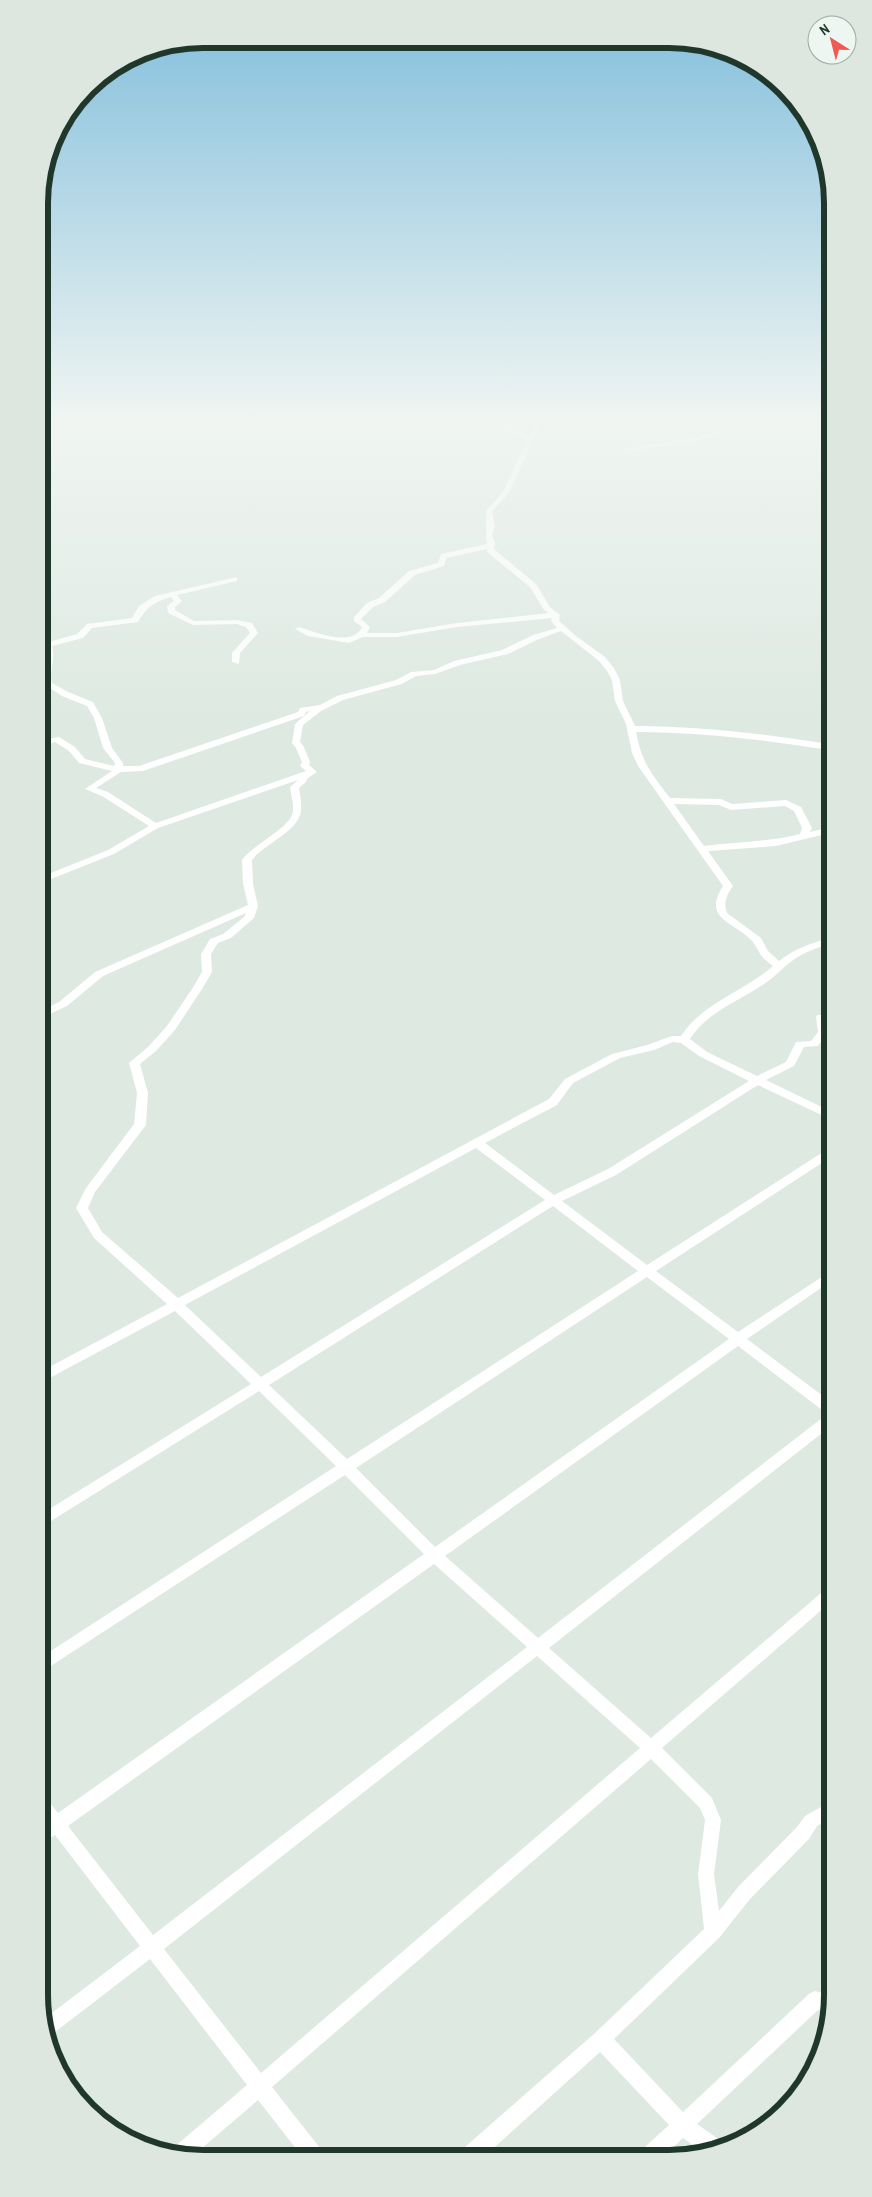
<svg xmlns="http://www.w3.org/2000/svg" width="872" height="2197" viewBox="0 0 872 2197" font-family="'Archivo Narrow',sans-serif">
<rect width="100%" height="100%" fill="#dde9e1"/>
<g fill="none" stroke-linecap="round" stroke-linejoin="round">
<g fill="#fff" fill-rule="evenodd">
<path d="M 478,417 L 487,417 L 529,436 L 538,417 L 544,417 L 509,493 L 492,511 L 495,526 L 492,535 L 495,543 L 494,549 L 536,584 L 550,607 L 560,615 L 559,621 L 576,636 L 605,657 L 614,668 L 620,680 L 623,701 L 635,726 C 700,726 765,734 829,744 L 829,750 C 765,740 701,732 636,732 C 642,763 651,773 670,798 L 721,799 L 732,804 L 786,800 L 801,807 L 812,828 L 810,832 L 830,827 L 830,833 L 776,846 L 708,851 L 733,886 C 727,894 723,903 727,913 L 761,938 L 768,951 L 779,961 C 794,949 811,943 830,938 L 830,944 C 815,948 800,954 788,964 C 781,970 773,978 764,984 C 739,1001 707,1012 690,1039 L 707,1052 L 757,1076 L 786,1062 L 796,1042 L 811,1041 L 818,1032 L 816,1017 L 817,1015 L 825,1015 L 828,1032 L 818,1046 L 804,1047 L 794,1066 L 766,1080 L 830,1111 L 830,1119 L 758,1085 L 616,1175 L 562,1201 L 647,1265 L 831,1147 L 831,1157 L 656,1271 L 738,1332 L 831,1271 L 831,1281 L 747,1339 L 831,1402 L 831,1426 L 549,1648 L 651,1738 L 827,1588 L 832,1586 L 832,1601 L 662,1748 L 712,1798 L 721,1820 L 714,1874 L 719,1911 L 738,1887 L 797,1827 L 805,1816 L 832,1801 L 832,1818 L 817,1826 L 809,1839 L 750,1899 L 719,1938 L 614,2039 L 683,2112 L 809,1994 L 815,1991 L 833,1996 L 831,2013 L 818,2010 L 697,2124 L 724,2143 L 725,2147 C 702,2157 702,2151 683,2138 L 667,2153 L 643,2153 L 646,2146 L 669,2125 L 600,2052 L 487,2154 L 463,2154 L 465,2147 L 595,2033 L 704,1929 L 698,1874 L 705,1820 L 700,1808 L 651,1759 L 272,2087 L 320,2148 L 322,2154 L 301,2155 L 258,2100 L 194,2155 L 171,2155 L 173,2148 L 247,2085 L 150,1959 L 46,2039 L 44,2019 L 140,1946 L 55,1835 L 44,1841 L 45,1822 L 44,1801 L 50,1803 L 58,1813 L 424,1554 L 345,1475 L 43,1671 L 43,1656 L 336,1466 L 259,1391 L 43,1526 L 43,1513 L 251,1384 L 175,1311 L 42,1382 L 42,1371 L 167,1304 L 94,1238 L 76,1208 L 86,1188 L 134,1124 L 137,1093 L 129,1063 L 148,1047 L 167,1026 L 192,989 L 202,972 L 201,954 L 210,939 L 223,934 L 244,917 L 246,913 L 103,976 L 67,1006 L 41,1018 L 41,1011 L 59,1002 L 95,972 L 248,905 L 243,884 L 242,860 C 254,844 286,830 292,815 C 295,806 291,796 290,787 L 298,780 L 158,828 L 114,854 L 41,883 L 41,877 L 108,850 L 149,826 L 102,796 L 85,789 L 112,771 L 79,763 L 69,751 L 55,742 L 41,746 L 41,740 L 59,737 L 75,747 L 85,759 L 114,766 L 115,763 L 103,748 L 94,718 L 87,706 L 62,696 L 44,684 L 42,673 L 45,653 L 40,642 L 40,635 L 49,642 L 77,634 L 87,624 L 132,618 L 139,606 L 155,596 L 237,577 L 237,581 L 177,595 L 182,601 L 175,607 L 175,610 L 194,621 L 237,620 L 252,623 L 258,633 L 240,653 L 239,664 L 232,662 L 232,653 L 250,633 L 246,627 L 237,624 L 193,625 L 168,613 L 167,606 L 174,601 L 171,597 C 155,601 146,608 138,622 L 92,628 L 83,638 L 52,646 C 56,658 49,670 52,683 L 68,692 L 93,702 L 102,718 L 112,748 L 123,763 L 123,766 L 139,766 L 298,712 L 300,708 L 320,705 L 337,696 L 396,680 L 411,672 L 434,670 L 454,661 L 502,650 L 533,635 L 557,628 L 551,621 L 552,618 L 457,627 L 397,637 L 363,637 L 349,643 L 308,636 L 295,629 L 299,627 C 316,632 352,648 362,627 L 354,621 L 354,617 L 367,603 L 379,598 L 409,571 L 438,563 L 441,554 L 487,544 C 485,533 487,523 486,511 L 503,492 L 527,440 ZM 487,549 L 487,552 L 530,587 L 544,610 L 549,613 L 457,623 L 397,633 L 367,633 L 370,627 L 361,619 L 373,607 L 385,602 L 415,575 L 444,566 L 446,558 ZM 561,631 L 599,661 L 607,671 L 612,680 L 615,701 L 626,724 L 632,753 L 638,766 L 723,886 C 701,920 736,922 753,942 C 755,945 757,949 759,952 C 762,958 768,962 773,966 C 744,992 702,1003 681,1036 L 672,1036 L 647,1045 L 612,1054 L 565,1079 L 549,1099 L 178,1298 L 102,1232 L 88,1208 L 95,1192 L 146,1125 L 148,1093 L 140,1064 L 156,1051 L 175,1030 L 202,989 L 212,972 L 211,954 L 218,943 L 231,938 L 254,918 L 258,906 L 253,884 L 252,860 C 264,844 299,831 301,811 C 302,803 300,795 299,788 L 305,783 L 308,778 L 317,772 L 309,765 L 310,762 L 304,747 L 300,742 L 303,725 L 321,711 L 343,700 L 402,684 L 416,676 L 435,674 L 460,665 L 508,654 L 539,639 ZM 310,711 L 295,724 L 292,743 L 296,748 L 302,762 L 300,766 L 306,771 L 156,823 L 108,792 L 96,788 L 121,772 L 143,771 L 304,716 L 306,712 ZM 674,804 L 719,805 L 731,810 L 785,806 L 794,811 L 802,828 L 800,834 C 769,842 736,842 704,846 ZM 673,1042 L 681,1043 L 699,1056 L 749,1081 L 608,1169 L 554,1195 L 485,1143 L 557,1105 L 573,1083 L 620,1058 L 654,1050 ZM 476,1148 L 545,1200 L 261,1377 L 185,1305 ZM 553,1206 L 638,1271 L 347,1459 L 269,1385 ZM 647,1277 L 729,1339 L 435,1547 L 356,1468 ZM 738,1346 L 826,1413 L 830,1414 L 826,1415 L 538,1638 L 445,1556 ZM 434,1564 L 527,1647 L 153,1935 L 68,1826 ZM 537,1656 L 640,1748 L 261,2073 L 164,1949 Z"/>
<polygon points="749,417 762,417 735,424 724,432 693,442 627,451 624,449 692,438 720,430 731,422"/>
</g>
</g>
<linearGradient id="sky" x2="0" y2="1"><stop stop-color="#81bedc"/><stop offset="0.58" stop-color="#f0f5f2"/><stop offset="1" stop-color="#f0f5f2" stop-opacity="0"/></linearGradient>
<rect width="872" height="725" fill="url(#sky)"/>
<path d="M0 0H872V2197H0ZM203 48H669A155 155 0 0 1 824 203V1995A155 155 0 0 1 669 2150H203A155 155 0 0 1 48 1995V203A155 155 0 0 1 203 48Z" fill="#dde7e0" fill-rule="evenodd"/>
<path fill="none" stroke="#20382c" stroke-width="6" d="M203 48H669A155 155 0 0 1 824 203V1995A155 155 0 0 1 669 2150H203A155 155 0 0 1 48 1995V203A155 155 0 0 1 203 48Z"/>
<g transform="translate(832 40) rotate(324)"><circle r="24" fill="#edf6f0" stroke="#9baaa2"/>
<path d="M0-4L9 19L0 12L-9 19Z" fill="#ee5b56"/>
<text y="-8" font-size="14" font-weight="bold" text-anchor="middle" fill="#20382c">N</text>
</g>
</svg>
